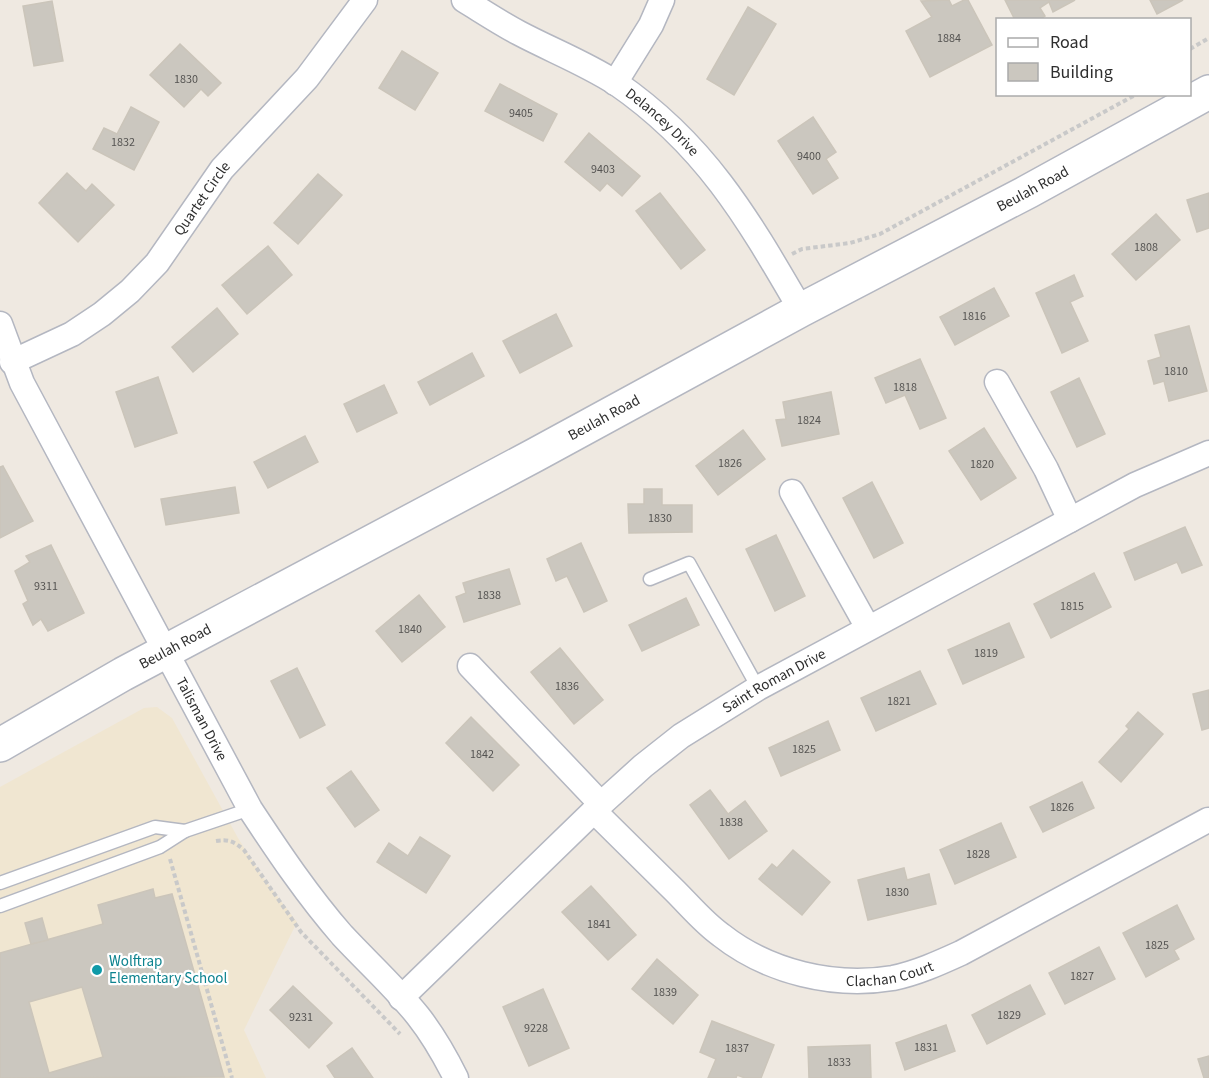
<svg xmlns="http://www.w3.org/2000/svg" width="1209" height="1078" viewBox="0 0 1209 1078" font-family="'Source Sans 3',sans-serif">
<rect width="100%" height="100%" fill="#efe9e1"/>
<polygon fill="#f0e6d1" points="157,707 172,718 238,838 264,879 297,922 244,1030 266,1078 0,1078 0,787 144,708"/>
<g fill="#cbc7bf" stroke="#cbc5ba" stroke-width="1.5" fill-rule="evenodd">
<polygon points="949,0 952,6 964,0 968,0 992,45 930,77 906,31 932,17 921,1"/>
<polygon points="1005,0 1075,0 1053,12 1049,2 1040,8 1045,16 1039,20 1015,20"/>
<polygon points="1150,0 1183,0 1157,14"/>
<polygon points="52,1 63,61 34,66 23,6"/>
<polygon points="748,7 776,24 734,95 707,79"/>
<polygon points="180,44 221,83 208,96 201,89 184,107 150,75"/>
<polygon points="402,51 438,73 415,110 379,88"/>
<polygon points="500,84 557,114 543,141 485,111"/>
<polygon points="131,107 159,122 134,170 93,149 104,128 117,134"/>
<polygon points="813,117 836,152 826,159 838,178 813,194 778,141"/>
<polygon points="589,133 640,176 622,196 607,183 600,191 565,162"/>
<polygon points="67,173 86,191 92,184 114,205 78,242 39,203"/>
<polygon points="318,174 342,195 298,244 274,223"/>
<polygon points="660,193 705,250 681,269 636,211"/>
<polygon points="1209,193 1209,228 1197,232 1187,200"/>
<polygon points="1156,214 1180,240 1136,280 1112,254"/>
<polygon points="268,246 292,275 247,314 222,285"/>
<polygon points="1074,275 1083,296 1070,302 1088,341 1062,353 1036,293"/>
<polygon points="994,288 1009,316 955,345 940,317"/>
<polygon points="217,308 238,334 193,372 172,347"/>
<polygon points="556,314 572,346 520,373 503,341"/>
<polygon points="1189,326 1207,391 1169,401 1164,381 1154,384 1148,361 1161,357 1155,335"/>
<polygon points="472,353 484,376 430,405 418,382"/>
<polygon points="920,359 946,418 920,429 905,395 886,403 875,378"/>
<polygon points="158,377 177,433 135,447 116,392"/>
<polygon points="1079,378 1105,434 1077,447 1051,392"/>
<polygon points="384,385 397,413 357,432 344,404"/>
<polygon points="831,392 839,434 782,446 776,420 786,419 783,402"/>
<polygon points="984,428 1016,478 981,500 949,451"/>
<polygon points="743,430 765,459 718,495 696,466"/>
<polygon points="305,436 318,462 268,488 254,462"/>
<polygon points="3,466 33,521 0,538 0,467"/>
<polygon points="872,482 903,543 874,558 843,498"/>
<polygon points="235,487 239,513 166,525 161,499"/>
<polygon points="644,489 662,489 662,505 692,505 692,532 629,533 628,504 644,504"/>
<polygon points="1185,527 1202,565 1182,573 1177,562 1135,580 1124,553"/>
<polygon points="776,535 805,596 775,611 746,549"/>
<polygon points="581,543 607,601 584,612 567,576 556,581 547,559"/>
<polygon points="51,545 84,613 48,631 41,619 33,625 23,604 28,601 15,571 30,562 26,556"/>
<polygon points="509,569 520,604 464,622 456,597 466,593 463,583"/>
<polygon points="1094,573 1111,607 1051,638 1034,604"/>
<polygon points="419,595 445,627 402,662 376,631"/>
<polygon points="686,598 699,625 642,651 629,625"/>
<polygon points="1009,623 1024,657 963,684 948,650"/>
<polygon points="560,648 603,700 574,724 531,672"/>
<polygon points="297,668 325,725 300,738 271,681"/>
<polygon points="920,671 936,704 876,731 861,698"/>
<polygon points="1209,690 1209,728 1202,730 1193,694"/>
<polygon points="1138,712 1163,734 1121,782 1099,762 1129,729 1126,726"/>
<polygon points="471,717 519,765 493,791 446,743"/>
<polygon points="828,721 840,750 781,776 769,748"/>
<polygon points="351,771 379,810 355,827 327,788"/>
<polygon points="1082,782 1094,808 1043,832 1030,807"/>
<polygon points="710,790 728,814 745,801 767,831 729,859 690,805"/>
<polygon points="1001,823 1016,857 955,884 940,850"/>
<polygon points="420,837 450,856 426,893 377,862 389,843 408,856"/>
<polygon points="793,850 830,882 802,915 759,879 772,864 777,868"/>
<polygon points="904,868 907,880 929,874 936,904 868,920 858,880"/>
<polygon points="591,886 636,935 608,960 562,912"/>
<path d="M 153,889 L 155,898 L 172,894 L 224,1077 L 0,1078 L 0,953 L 103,924 L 98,905 ZM 82,987 L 103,1057 L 49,1073 L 29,1002 Z"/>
<polygon points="1177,905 1194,939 1174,950 1179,959 1146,977 1123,933"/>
<polygon points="42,918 48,940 31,944 25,923"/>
<polygon points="1099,947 1115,979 1065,1004 1049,973"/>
<polygon points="657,959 698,995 673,1024 632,989"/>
<polygon points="1030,985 1045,1014 987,1044 972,1015"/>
<polygon points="293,986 332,1023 309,1048 270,1010"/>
<polygon points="543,989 569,1048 529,1066 503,1007"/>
<polygon points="712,1021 774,1045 761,1078 745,1078 737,1075 736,1078 708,1078 716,1059 700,1052"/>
<polygon points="946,1025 955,1051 905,1070 896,1043"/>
<polygon points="870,1045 871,1078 809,1078 808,1047"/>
<polygon points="352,1048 373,1078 335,1078 327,1066"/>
<polygon points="1209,1056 1209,1078 1204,1078 1198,1059"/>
</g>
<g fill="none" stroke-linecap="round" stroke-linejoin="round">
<defs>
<g id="service">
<polyline points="650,579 689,563 758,688"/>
<polyline points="0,883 155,827 185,831"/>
<polyline points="0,906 160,847 185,831 250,809"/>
</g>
<g id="minor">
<path id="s1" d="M 464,0 C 482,11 500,23 519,33 C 551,50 585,63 616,83 C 706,145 748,219 801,310"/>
<polyline points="615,83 651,25 662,0"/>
<path id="s2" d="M 0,324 L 22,383 L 250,809 C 279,853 308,896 342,935 C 367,962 395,987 418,1016 C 433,1035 445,1056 456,1078"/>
<path id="s3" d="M 12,362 L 72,334 L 102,314 L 130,291 L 157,263 L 222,169 L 307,78 L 365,0"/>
<polyline points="997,382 1046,469 1070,520"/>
<polyline points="792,492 868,628"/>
<polyline points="470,666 601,804"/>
<path id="s4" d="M 594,811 C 621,838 648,864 675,891 C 690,906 704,923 721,935 C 768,972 834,988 893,978 C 917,973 939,963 961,953 L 1208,820"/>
<path id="s5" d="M 401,998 L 601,804 L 643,766 L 681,736 L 758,688 L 1135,485 L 1209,453"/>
</g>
<g id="secondary">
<path id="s6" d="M 0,745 L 123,674 L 535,455 L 801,310 L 1029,191 L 1209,92"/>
</g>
</defs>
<use href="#service" stroke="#b4b7c1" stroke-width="15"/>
<use href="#minor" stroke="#b4b7c1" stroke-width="27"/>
<use href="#secondary" stroke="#b4b7c1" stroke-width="36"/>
<g stroke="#c9c9c9" stroke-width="4" stroke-dasharray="4.5 3" stroke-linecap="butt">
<polyline points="1190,49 1209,38"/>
<polyline points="792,254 802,249 850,243 880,234 1137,94"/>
<path d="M 216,841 C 228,839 234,841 244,850 L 301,932 L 400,1034"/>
<polyline points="170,859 232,1078"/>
</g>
<use href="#service" stroke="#fff" stroke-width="12"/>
<use href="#minor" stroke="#fff" stroke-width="24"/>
<use href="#secondary" stroke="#fff" stroke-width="33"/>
</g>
<circle fill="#0f9aa8" stroke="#fff" stroke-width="2" cx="97" cy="970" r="6"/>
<g text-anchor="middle" stroke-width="4.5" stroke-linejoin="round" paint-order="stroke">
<g font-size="12" fill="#555452">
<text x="949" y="42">1884</text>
<text x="186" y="83">1830</text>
<text x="521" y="117">9405</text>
<text x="123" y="146">1832</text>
<text x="809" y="160">9400</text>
<text x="603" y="173">9403</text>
<text x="1146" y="251">1808</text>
<text x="974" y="320">1816</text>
<text x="1176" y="375">1810</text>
<text x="905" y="391">1818</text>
<text x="809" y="424">1824</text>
<text x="730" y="467">1826</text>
<text x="982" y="468">1820</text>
<text x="660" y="522">1830</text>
<text x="46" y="590">9311</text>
<text x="489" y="599">1838</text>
<text x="1072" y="610">1815</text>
<text x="410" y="633">1840</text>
<text x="986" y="657">1819</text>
<text x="567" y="690">1836</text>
<text x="899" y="705">1821</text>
<text x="804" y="753">1825</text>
<text x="482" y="758">1842</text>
<text x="1062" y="811">1826</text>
<text x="731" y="826">1838</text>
<text x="978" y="858">1828</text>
<text x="897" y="896">1830</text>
<text x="599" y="928">1841</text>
<text x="1157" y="949">1825</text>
<text x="1082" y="980">1827</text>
<text x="665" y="996">1839</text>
<text x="1009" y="1019">1829</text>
<text x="301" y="1021">9231</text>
<text x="536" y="1032">9228</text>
<text x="926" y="1051">1831</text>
<text x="737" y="1052">1837</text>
<text x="839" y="1066">1833</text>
</g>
<g font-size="15" fill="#2e2e2e" stroke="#fff">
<text dy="5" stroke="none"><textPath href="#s1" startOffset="234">Delancey Drive</textPath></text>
<text dy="5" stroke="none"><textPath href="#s6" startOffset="1173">Beulah Road</textPath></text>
<text dy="5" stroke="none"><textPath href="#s3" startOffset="256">Quartet Circle</textPath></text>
<text dy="5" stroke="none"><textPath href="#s6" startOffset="687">Beulah Road</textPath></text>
<text dy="5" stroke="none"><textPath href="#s6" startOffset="201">Beulah Road</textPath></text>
<text dy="5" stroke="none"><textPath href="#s5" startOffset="492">Saint Roman Drive</textPath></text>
<text dy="5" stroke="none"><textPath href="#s2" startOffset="444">Talisman Drive</textPath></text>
<text dy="5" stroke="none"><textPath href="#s4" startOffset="357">Clachan Court</textPath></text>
</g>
<g font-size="15" fill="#0d838f" stroke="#fff" text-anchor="start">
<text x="109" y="966">Wolftrap<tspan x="109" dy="17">Elementary School</tspan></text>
</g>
</g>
<rect x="996" y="18" width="195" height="78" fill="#ffffff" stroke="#ababab" stroke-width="1.5"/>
<rect x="1008" y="38" width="30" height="9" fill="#ffffff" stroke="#ababab" stroke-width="1.5"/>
<text x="1050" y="48" font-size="18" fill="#2e2e2e">Road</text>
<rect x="1008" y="63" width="30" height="18" fill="#cbc7bf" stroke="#ababab" stroke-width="1.5"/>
<text x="1050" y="78" font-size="18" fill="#2e2e2e">Building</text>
</svg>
